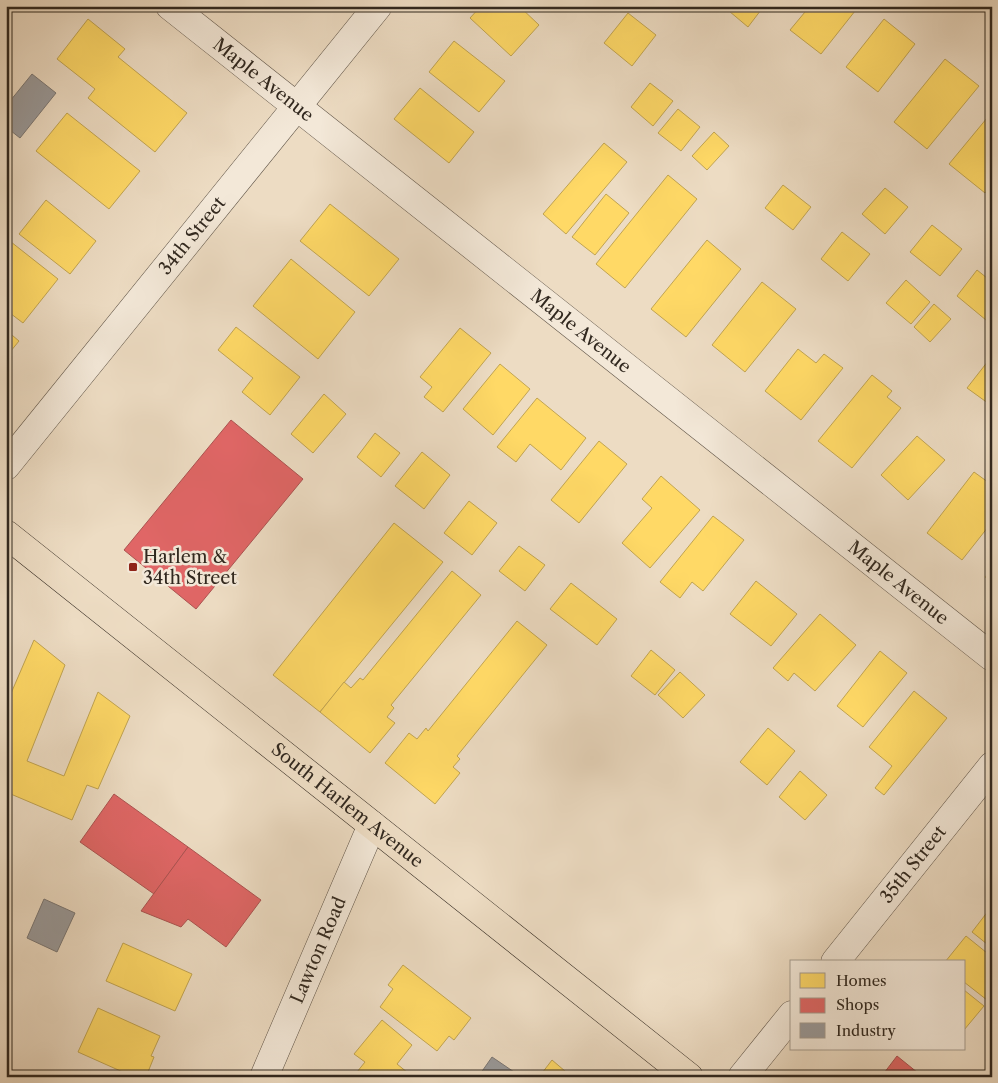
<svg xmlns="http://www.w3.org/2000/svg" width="998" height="1083" viewBox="0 0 998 1083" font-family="'Libre Caslon Text',serif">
<rect width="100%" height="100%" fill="#eddcc3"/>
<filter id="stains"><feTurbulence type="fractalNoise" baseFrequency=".004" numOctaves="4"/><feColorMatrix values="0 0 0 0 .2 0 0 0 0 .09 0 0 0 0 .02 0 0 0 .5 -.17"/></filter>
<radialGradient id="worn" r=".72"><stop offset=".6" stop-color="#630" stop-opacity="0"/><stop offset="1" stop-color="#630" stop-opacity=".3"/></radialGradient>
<g fill="#ffd966" stroke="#c1a451">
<polygon points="481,6 519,6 539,25 511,56 470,18"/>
<polygon points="723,6 764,6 748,27"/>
<polygon points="810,6 859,6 821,54 790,30"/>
<polygon points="628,13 656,35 632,66 604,43"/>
<polygon points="88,19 125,49 118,57 187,113 155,152 88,98 95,89 57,59"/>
<polygon points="884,19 915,44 878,92 846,67"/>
<polygon points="454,41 505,81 479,112 429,72"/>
<polygon points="945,59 979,86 927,149 894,122"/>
<polygon points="650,83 673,101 653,126 631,107"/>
<polygon points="420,88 474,132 449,163 394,119"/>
<polygon points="678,109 700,127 681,151 658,133"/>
<polygon points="992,112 992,185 985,193 949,164"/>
<polygon points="67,113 140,171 109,209 36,151"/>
<polygon points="714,132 729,146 707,170 692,156"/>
<polygon points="604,143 627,162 566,234 543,214"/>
<polygon points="668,175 697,199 625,288 596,264"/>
<polygon points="783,185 811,207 793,230 765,208"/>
<polygon points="885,188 908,207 885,234 862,214"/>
<polygon points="606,194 629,213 595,255 572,237"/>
<polygon points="46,200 96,241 70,274 19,234"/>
<polygon points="330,204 399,259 369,296 300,241"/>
<polygon points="932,225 962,249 940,276 910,252"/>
<polygon points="842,232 870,254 848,281 821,259"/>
<polygon points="6,238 58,279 23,323 6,310"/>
<polygon points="707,240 741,269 686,337 651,309"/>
<polygon points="291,259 355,312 318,359 253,306"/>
<polygon points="977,270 992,282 992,325 957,296"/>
<polygon points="906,280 930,302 911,324 886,303"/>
<polygon points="762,282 796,309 745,372 712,345"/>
<polygon points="934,304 951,319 930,342 914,327"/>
<polygon points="236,327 300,377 270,415 242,392 253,378 218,350"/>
<polygon points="460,328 491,353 443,412 424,397 432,387 420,377"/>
<polygon points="6,330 19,341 6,357"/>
<polygon points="798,349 816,363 824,354 843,368 801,420 765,391"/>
<polygon points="992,356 992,406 967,388"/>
<polygon points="500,364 530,389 493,435 463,409"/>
<polygon points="872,375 892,391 887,397 901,408 852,468 818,441"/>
<polygon points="324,394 346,414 313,453 291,434"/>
<polygon points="537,398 586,438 561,470 530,444 516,462 497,447"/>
<polygon points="375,433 400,453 381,477 357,457"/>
<polygon points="917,436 945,460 908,500 881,475"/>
<polygon points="599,441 627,464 579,523 551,500"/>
<polygon points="422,452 450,475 424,509 395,486"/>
<polygon points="974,472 992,485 992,522 962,560 927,533"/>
<polygon points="661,476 700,510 650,568 622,543 652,508 642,499"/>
<polygon points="469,501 497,523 472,555 444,533"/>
<polygon points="713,516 744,540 703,591 692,582 680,598 660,582"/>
<polygon points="394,523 443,562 320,712 273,675"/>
<polygon points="519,546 545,565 525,591 499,571"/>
<polygon points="992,569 992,583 985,577"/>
<polygon points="452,571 481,595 391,705 394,708 387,717 395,723 370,753 320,712 344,682 351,688 360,678 363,680"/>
<polygon points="756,581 797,614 771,646 730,614"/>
<polygon points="571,583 617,619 597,645 550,609"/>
<polygon points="820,614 856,645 815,691 794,673 788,681 773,668"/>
<polygon points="517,621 547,645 457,756 460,759 453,767 460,773 435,804 385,763 409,733 417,739 426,728 428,731"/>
<polygon points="34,640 65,665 27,761 64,776 98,692 130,716 98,789 87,785 72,820 6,792 6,705"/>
<polygon points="651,650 675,670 655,695 631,676"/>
<polygon points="880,651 907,673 863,727 837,706"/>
<polygon points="680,672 705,695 683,718 658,695"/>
<polygon points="914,691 947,718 884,795 875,788 892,766 869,747"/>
<polygon points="768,728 795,751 767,785 740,762"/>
<polygon points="800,771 827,795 805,820 779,797"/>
<polygon points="992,906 992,948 972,932"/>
<polygon points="966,936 992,957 992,993 987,1000 964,982 964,962 945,962"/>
<polygon points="123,943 192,974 175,1011 106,981"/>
<polygon points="403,965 471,1018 454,1040 449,1036 437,1051 380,1007 393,989 388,985"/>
<polygon points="964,990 984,1006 964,1030"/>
<polygon points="98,1008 160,1036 151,1056 154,1057 146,1077 134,1077 78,1052"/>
<polygon points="382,1020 412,1045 397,1064 413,1077 353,1077 365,1062 354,1054"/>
<polygon points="552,1060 572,1077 539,1077"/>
</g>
<g fill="#e06666" stroke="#ac5351">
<polygon points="231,420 303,479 196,609 124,550"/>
<polygon points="114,794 188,847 154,894 80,842"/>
<polygon points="188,847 261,900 226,947 188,919 181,927 141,911"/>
<polygon points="897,1056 923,1077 881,1077"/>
</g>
<g fill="#999" stroke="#7a7774">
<polygon points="32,74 56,93 20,138 6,127 6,106"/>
<polygon points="44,899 75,913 57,952 27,938"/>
<polygon points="492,1057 517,1074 515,1077 478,1077"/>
</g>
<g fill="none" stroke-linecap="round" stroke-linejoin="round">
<defs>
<g id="minor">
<path id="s1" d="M 170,6 L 992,657"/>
<path id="s2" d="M 6,466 L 378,6"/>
<path id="s3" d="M 835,962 L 992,766"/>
<path id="s4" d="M 264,1077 L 372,825"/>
<polyline points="742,1077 792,1015"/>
</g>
<g id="major">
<path id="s5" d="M 6,534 L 689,1077"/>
</g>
</defs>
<use href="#minor" stroke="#605548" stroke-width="29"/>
<use href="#major" stroke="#31281f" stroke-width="29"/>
<use href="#minor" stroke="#f3e8d8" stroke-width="28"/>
<use href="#major" stroke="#eddcc3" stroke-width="28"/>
</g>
<rect fill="#8f2418" stroke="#f3e8d8" stroke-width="2" x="128" y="562" width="10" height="10" rx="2.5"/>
<g text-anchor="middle" stroke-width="5" stroke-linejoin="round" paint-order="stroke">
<g font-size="18" fill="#31281f" stroke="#f3e8d8">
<text dy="6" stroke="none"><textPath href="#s1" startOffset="119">Maple Avenue</textPath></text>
<text dy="6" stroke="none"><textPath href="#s2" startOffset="296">34th Street</textPath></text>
<text dy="6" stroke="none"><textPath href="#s1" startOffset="524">Maple Avenue</textPath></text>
<text dy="6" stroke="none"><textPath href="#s1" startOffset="929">Maple Avenue</textPath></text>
<text dy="6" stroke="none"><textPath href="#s5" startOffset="436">South Harlem Avenue</textPath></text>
<text dy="6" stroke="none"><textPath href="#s3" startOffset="125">35th Street</textPath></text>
<text dy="6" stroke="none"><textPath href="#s4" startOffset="138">Lawton Road</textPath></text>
</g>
<g font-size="18" fill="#31281f" stroke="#f3e8d8" text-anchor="start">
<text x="143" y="563">Harlem &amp;<tspan x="143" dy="21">34th Street</tspan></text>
</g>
</g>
<rect width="998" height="1083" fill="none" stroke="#eddcc3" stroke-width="25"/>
<rect x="8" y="8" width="983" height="1068" fill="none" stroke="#31281f" stroke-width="2.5"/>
<rect x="12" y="12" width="973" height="1058" fill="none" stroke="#31281f"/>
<rect x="790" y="960" width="175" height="90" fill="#f3e8d8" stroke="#a59b8e"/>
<rect x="800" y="973" width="25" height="15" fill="#ffd966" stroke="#a59b8e"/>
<text x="836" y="986" font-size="15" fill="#31281f">Homes</text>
<rect x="800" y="998" width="25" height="15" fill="#e06666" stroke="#a59b8e"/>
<text x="836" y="1010" font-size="15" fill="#31281f">Shops</text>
<rect x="800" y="1023" width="25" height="15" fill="#999999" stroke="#a59b8e"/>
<text x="836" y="1036" font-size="15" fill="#31281f">Industry</text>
<rect width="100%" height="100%" filter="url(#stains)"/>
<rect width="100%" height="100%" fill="url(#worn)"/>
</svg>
